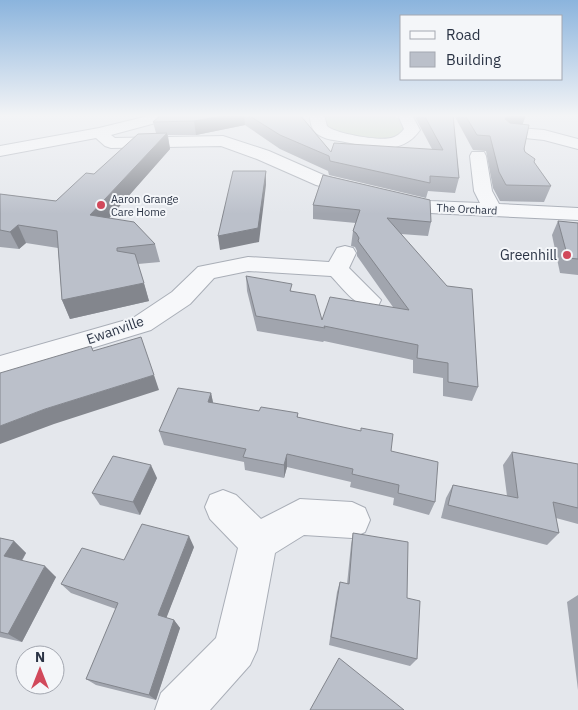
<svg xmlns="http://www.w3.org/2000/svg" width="578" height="710" viewBox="0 0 578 710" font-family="'IBM Plex Sans',sans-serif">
<rect width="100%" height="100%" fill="#e4e7ec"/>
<polygon fill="#c9d6c5" points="321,115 394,115 403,123 404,130 397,137 375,141 335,131 326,125"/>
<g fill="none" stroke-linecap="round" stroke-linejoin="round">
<defs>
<g id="street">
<polygon points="152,115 176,115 174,118 111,135 115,138 223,136 269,151 328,177 429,201 480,203 474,191 470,156 472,152 484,152 486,156 492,191 499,204 578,208 578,220 429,213 316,185 257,159 221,146 111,148 105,146 96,138 0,156 0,146 99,128"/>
<path d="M 310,115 L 324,115 L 327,126 C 336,134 379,141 391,138 C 396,137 401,133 404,129 L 398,115 L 412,115 L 420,130 C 401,157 372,147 345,142 C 336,140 324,140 316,133 C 311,128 310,122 310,115 Z"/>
<polygon points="519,128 544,130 578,139 578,149 544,140 505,136 502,133 505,130"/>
<path d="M 345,246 L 353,248 L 356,253 L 349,268 L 381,300 L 378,306 C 357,311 344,289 331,276 L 248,271 L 214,278 L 190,304 L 151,330 L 0,376 L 0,356 L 133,318 L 172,292 L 198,267 L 248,257 L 329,262 L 337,248 Z"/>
<polygon points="223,490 236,495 261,519 300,499 352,502 365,508 370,520 365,532 352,538 304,535 275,553 257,650 250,665 210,710 155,710 161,693 216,638 238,548 210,519 205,507 210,495"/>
</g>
</defs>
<use href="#street" stroke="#a9aeb7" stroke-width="2"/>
<use href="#street" fill="#f7f8fa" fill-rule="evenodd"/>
</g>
<g fill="#a1a5ae">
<polygon points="161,115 300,115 331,152 432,149 415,117 416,115 453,115 459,178 455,193 428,191 426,198 329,175 328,171 280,149 245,125 196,135 168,135 170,149 109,218 155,244 160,262 138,264 149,301 70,319 62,300 58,248 26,243 19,249 0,247 0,194 56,201 156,133 153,122"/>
<polygon points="454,115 526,115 522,125 525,152 534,162 551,186 544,202 500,201 493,188 486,151 473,150"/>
<polygon points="323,175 431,222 428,236 401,234 478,387 472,401 443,396 443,378 413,373 413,360 324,341 323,342 257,331 247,291 246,276 292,291 322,320 393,307 357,256 357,251 355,247 351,246 353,231 356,223 313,219 313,205"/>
<polygon points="558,221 578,223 578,275 560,273 552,235"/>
<polygon points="211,393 213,403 259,411 298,413 298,417 391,451 435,502 429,515 393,505 394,498 350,487 351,482 287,467 284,478 245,470 244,462 164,445 159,431"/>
<polygon points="512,452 578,464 578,524 556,518 559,533 547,545 441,518 446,498 453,485 507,496 503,465"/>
<polygon points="157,478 140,515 100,505 92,493"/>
<polygon points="353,533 407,598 417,659 410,666 329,645 337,592 340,582 347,584 351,545"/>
<polygon points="0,538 14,541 26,553 22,561 56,577 22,642 0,637"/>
<polygon points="194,547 166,618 174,620 180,628 156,700 96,685 86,679 116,609 71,593 61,584 124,560"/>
<polygon points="578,595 578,690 567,602"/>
</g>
<g fill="#83868d">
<polygon points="228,115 244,115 245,125 196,135 194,121"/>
<polygon points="508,115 526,115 522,126 505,128 505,119"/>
<polygon points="167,133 170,149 96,233 90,215"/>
<polygon points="266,171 266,185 259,242 220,250 218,236"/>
<polygon points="18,225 26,243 19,249 10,232"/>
<polygon points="144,283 149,301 70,319 62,300"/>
<polygon points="154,375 159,390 54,424 0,444 0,448 0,426 45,409"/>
<polygon points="211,393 214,407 208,402"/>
<polygon points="287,454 287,467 284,478 284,465"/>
<polygon points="151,465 157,478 140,515 133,502"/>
<polygon points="189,536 194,547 164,624 158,615"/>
<polygon points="14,541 26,553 17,568 4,556"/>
<polygon points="45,566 56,577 22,642 8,634"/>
<polygon points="174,620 180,628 156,700 149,695"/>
</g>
<g fill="#bbc0ca" stroke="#83868d">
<polygon points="161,115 228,115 194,121 153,122"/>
<polygon points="248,115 300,115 331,152 334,143 443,150 424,115 453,115 459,178 430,176 430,183 330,161 329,156 280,135"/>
<polygon points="465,115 508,115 505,119 510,123 529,125 524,149 525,152 535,159 534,162 551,186 506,185 499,172 490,136 477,135"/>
<polygon points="167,133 90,215 134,222 155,244 117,248 117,251 135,254 144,283 62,300 57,231 18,225 10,232 0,230 0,194 56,201 86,173 94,174 138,134"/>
<polygon points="233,171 266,171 258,228 218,236"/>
<polygon points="323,175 430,200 431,222 387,218 447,286 472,289 478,387 448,382 448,363 417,358 418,345 324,326 325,328 256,316 246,276 292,284 290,291 315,295 322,320 330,297 409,310 358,241 359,238 356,233 353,231 360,210 313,205"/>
<polygon points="558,221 578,223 578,259 568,258"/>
<polygon points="141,337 154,375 45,409 0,426 0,373 91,346 93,351"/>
<polygon points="178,388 211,393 208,402 259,411 261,407 298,413 297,417 361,431 361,428 393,434 391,451 438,462 435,502 398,493 399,485 352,474 353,469 287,454 284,465 243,457 246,449 159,431"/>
<polygon points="512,452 578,464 578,508 553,502 559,533 448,505 453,485 518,498"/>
<polygon points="113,456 151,465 133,502 92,493"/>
<polygon points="142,524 189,536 158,615 174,620 149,695 86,679 118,603 61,584 82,548 124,560"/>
<polygon points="353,533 408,542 407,598 420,601 417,659 331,637 340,582 349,584"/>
<polygon points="0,538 14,541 4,556 45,566 8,634 0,632"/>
<polygon points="339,658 404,710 310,710"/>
</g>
<linearGradient id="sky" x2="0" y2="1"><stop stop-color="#8bb4dd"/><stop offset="0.54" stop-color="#f3f4f6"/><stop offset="1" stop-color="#f3f4f6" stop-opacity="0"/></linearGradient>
<rect width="578" height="214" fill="url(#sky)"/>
<g fill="#d1495b" stroke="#f4f6f9" stroke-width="2">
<circle cx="101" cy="205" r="5"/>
<circle cx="567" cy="255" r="5"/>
</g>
<g text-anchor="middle" stroke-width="4" stroke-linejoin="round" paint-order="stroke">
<g font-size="11" fill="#2b3445" stroke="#f4f6f9" text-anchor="start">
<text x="111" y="203">Aaron Grange<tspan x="111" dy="13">Care Home</tspan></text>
</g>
<g font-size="11" fill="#2b3445" stroke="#f4f6f9">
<text transform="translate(467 209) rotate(3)" y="4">The Orchard</text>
</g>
<g font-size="14" fill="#2b3445" stroke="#f4f6f9" text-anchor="end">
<text x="557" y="260">Greenhill</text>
</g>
<g font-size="14" fill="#2b3445" stroke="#f4f6f9">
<text transform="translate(115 330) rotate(-19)" y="5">Ewanville</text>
</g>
</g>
<rect x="400" y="15" width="162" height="65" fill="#f4f6f9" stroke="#a4a8b1"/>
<rect x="410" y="31" width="25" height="8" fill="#f7f8fa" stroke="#a4a8b1"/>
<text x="446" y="40" font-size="15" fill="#2b3445">Road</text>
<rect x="410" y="52" width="25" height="15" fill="#bbc0ca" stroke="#a4a8b1"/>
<text x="446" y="65" font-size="15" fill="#2b3445">Building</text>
<g transform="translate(40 670)"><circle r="24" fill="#f4f6f9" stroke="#a4a8b1"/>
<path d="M0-4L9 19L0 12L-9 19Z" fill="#d1495b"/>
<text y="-8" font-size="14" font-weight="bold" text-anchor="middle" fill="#2b3445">N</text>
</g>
</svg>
